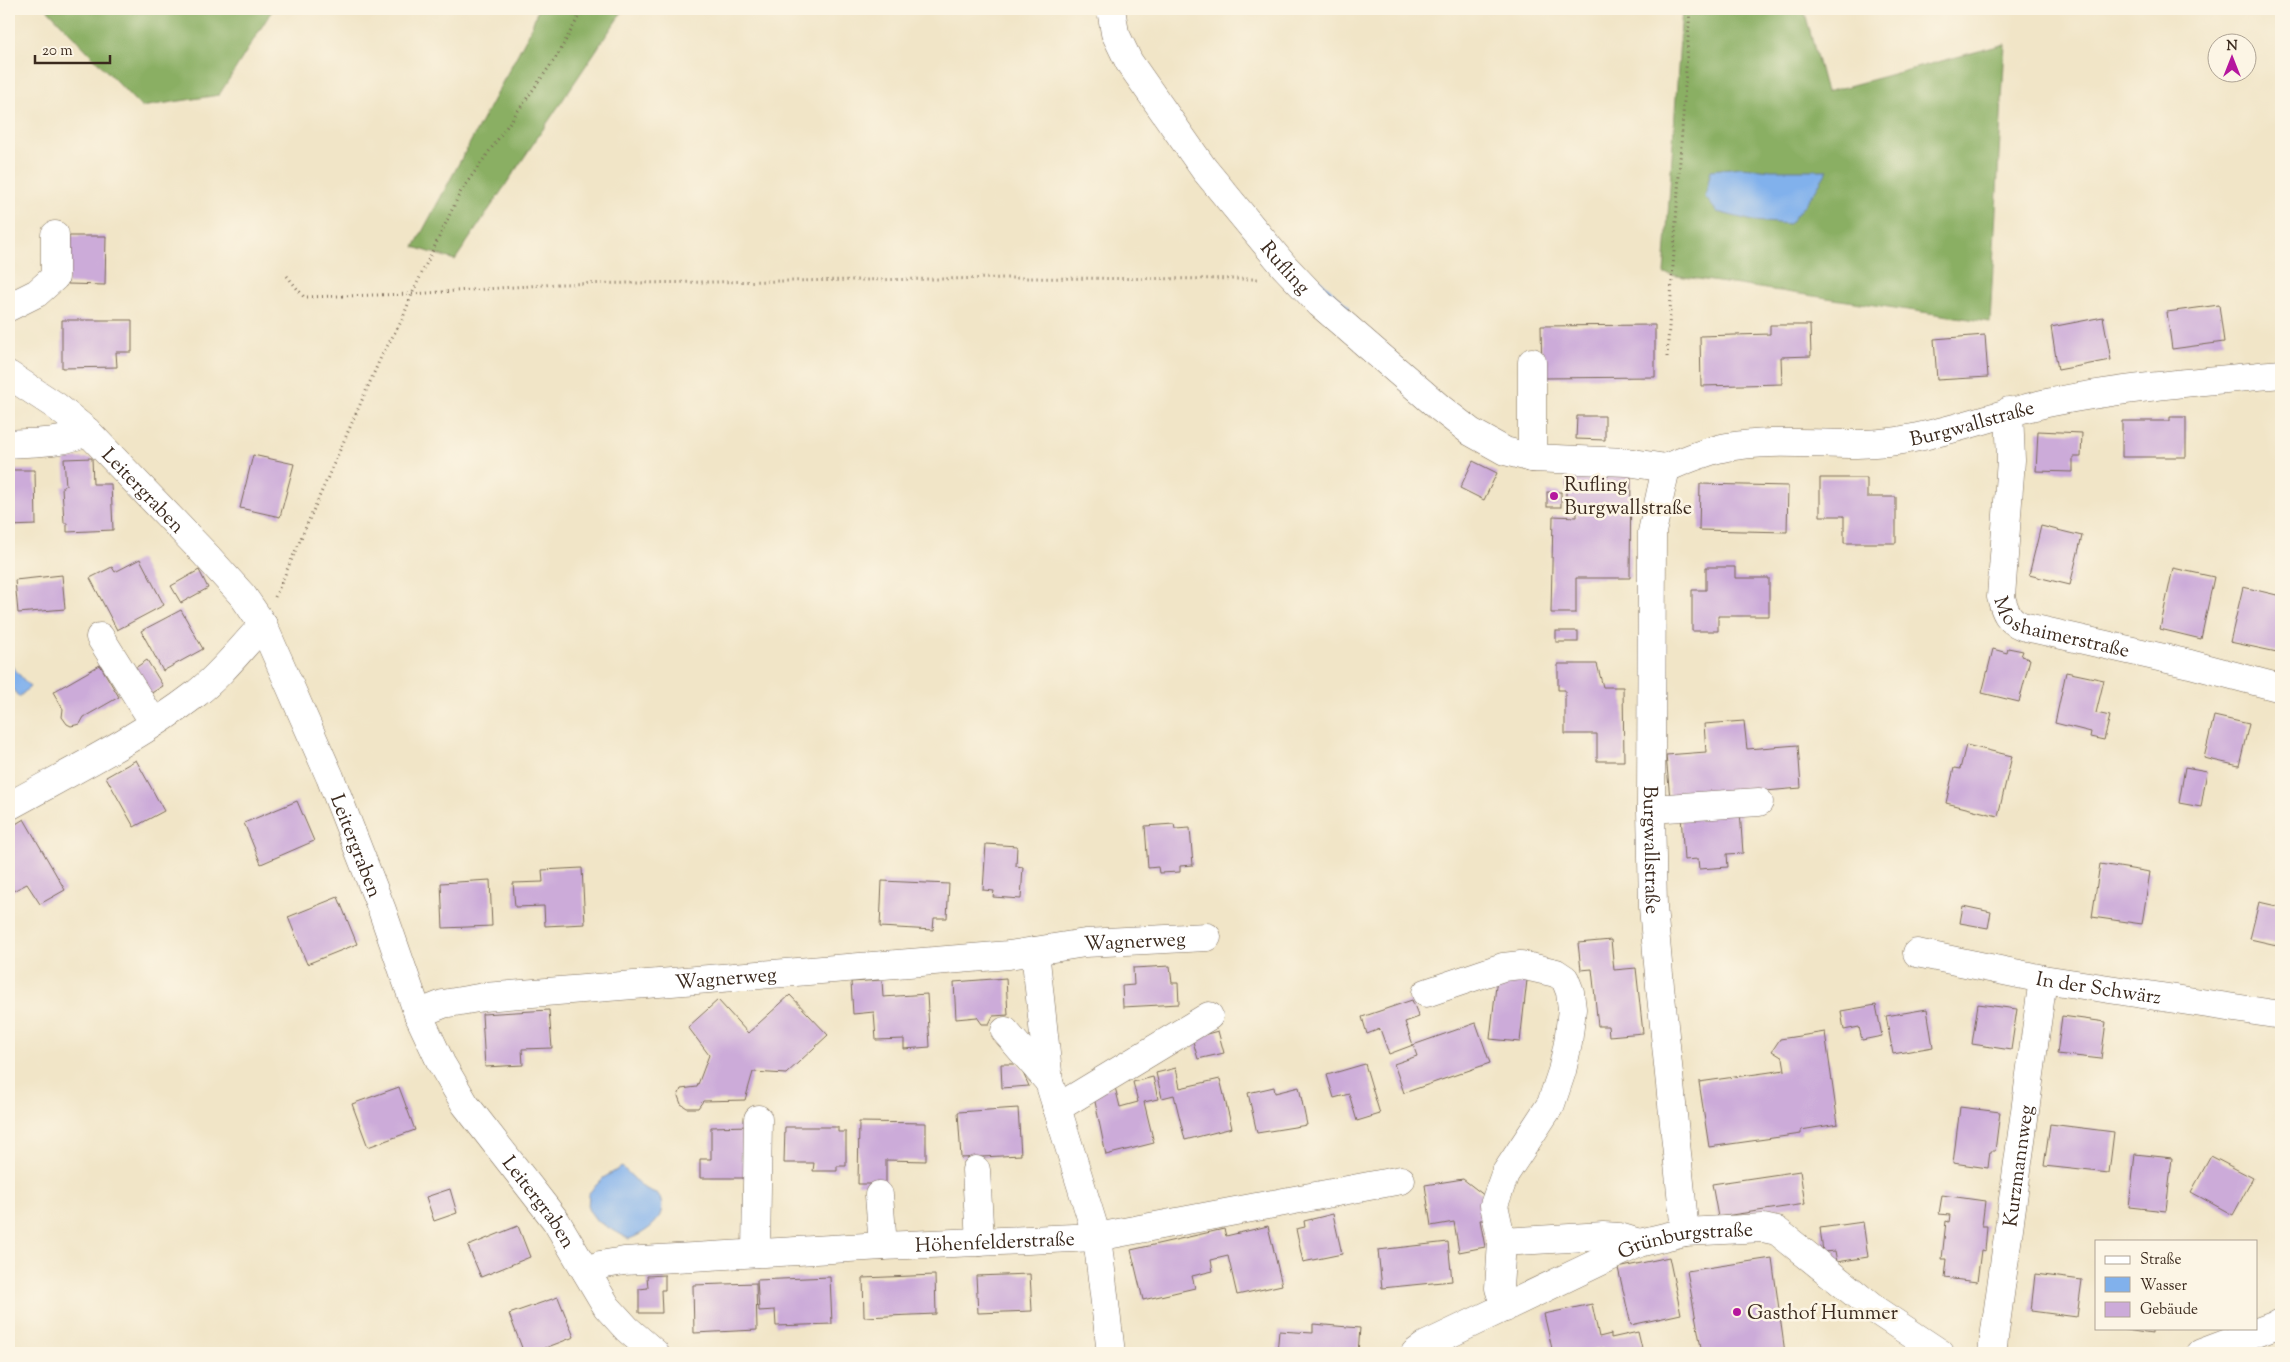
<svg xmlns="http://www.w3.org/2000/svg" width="2290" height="1362" viewBox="0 0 2290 1362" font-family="'Sorts Mill Goudy',serif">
<rect width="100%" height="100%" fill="#fcf5e5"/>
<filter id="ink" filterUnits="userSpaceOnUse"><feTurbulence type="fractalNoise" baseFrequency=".02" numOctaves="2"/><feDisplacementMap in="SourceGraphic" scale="10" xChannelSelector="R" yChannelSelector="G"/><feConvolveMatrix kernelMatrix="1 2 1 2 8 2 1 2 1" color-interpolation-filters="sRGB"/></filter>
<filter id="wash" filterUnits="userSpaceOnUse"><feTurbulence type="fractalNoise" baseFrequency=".0096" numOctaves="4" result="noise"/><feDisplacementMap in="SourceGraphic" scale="20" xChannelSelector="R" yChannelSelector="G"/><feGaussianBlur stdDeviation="1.12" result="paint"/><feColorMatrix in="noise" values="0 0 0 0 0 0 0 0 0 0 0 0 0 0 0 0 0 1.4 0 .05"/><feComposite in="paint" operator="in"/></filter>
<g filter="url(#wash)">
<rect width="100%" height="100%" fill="#f1e5c7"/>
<g fill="#8aaf64" stroke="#626c41">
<polygon points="47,9 273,9 219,95 141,107"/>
<polygon points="538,9 624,9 455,260 414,247 530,31"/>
<polygon points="1682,9 1804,9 1826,92 2005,44 1990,322 1664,274"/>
</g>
<g fill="#81b1ec" stroke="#5e6e85">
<polygon points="1741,167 1771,170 1828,170 1813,194 1789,224 1753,221 1717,212 1705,197 1711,170"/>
<polygon points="10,664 30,687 19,697 9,685"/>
<path d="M 622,1167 L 644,1188 L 658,1194 C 671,1216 648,1232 629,1239 L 597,1221 L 588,1209 L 589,1193 L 603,1178 Z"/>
</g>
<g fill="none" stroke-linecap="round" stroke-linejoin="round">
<polyline stroke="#81b1ec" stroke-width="8" points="1317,282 1345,308"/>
</g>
<g id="blocks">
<g fill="#ccabd9">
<polygon points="69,236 106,236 105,285 68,284"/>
<polygon points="2219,305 2224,342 2172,349 2167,312"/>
<polygon points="2103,317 2111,360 2058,370 2051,327"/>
<polygon points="62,320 132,320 132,352 116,352 117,367 62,368"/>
<polygon points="1655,325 1655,377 1542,378 1541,326"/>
<polygon points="1770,325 1810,325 1811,356 1781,357 1782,384 1701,386 1700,336 1770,334"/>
<polygon points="1985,335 1988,377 1937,380 1934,339"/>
<polygon points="1577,416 1605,416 1605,440 1576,439"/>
<polygon points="2170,417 2186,417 2186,457 2122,457 2122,421 2170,421"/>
<polygon points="2038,431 2082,433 2081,457 2073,457 2073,472 2036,471"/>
<polygon points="253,455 294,464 280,517 240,508"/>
<polygon points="92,458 93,484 111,484 113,530 67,532 67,523 64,523 62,487 66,486 64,459"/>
<polygon points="1473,461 1497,473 1484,500 1460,488"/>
<polygon points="9,470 35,470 36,525 9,526"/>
<polygon points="1566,472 1631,472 1630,578 1576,578 1576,613 1551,613 1553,516 1577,517 1577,507 1566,506"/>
<polygon points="1820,478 1867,478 1867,497 1896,497 1896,543 1844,543 1844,516 1820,516"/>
<polygon points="1700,484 1788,486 1787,532 1699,530"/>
<rect x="1547" y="492" width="14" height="15"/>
<polygon points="2041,526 2082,536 2070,585 2029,575"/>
<polygon points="140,559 164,605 117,630 90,578 112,567 115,572"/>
<polygon points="1706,567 1735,567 1735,578 1769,578 1769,616 1718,616 1718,631 1692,631 1692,590 1706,590"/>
<polygon points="2173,568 2214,577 2201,639 2160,629"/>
<polygon points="199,570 208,588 181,603 171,586"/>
<polygon points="62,575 65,609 18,613 15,580"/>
<polygon points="2243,587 2281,596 2281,633 2277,652 2230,642"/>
<polygon points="181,610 203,649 163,671 141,631"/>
<rect x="1556" y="631" width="22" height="11"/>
<polygon points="2008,648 2023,651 2021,656 2030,659 2019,702 1982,693 1993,649 2007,653"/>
<polygon points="147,660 163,686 145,697 129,672"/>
<polygon points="1558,664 1597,664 1603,687 1623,687 1624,761 1597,761 1597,734 1565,734 1565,690 1558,690"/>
<polygon points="100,665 119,697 84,717 80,724 71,726 67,724 62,717 63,709 53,692"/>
<polygon points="2066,672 2104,680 2096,713 2110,716 2104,740 2090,737 2091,732 2055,723"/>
<polygon points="2214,716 2249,724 2239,766 2204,758"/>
<polygon points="1744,721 1747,749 1798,745 1801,788 1670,799 1666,755 1706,752 1704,724"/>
<polygon points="1966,745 2012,756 1998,816 1946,803 1954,768 1960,769"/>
<polygon points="136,760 164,811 134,827 106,777"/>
<polygon points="2185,767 2207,771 2201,807 2179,803"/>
<polygon points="297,801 314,841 261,864 244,823"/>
<polygon points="1740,811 1743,853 1727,854 1728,867 1699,869 1698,859 1684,860 1681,815"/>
<polygon points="24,819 65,890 40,904 27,884 9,893 9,828"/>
<polygon points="1174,824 1175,829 1190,828 1193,865 1180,866 1180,872 1159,873 1158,867 1148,868 1145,826"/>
<polygon points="986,844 1017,846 1016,866 1023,867 1021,899 993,897 994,891 983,890"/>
<polygon points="2100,864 2150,872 2142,924 2092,917"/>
<polygon points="582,868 585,924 545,926 544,906 515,907 513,883 543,882 542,870"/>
<polygon points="490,880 492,926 443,928 441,883"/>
<polygon points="882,881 949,884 947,918 934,918 933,930 880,927"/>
<polygon points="338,897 357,944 307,964 288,917"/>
<polygon points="2259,902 2281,907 2281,946 2250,939"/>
<polygon points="1963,906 1991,912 1988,928 1960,923"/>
<polygon points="1611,940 1614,970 1636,968 1643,1033 1609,1036 1608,1026 1598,1026 1592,969 1581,970 1578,943"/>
<polygon points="1170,966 1172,983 1178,983 1179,1004 1123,1007 1122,986 1134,985 1133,968"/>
<polygon points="1497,977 1527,980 1520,1042 1490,1039"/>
<polygon points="1006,978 1008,1015 993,1016 989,1024 982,1024 977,1017 956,1019 954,982"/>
<polygon points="882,980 883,997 927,994 930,1047 904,1049 904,1039 876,1040 874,1012 853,1014 851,982"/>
<polygon points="790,995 828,1035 786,1074 753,1072 745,1100 703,1101 698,1108 687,1108 681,1104 678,1096 681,1089 697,1087 709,1055 688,1027 718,1000 748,1033"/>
<polygon points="1412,1000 1419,1017 1405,1022 1413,1045 1476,1023 1490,1063 1404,1093 1394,1064 1417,1056 1413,1045 1389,1054 1380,1029 1367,1034 1362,1017"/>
<polygon points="1978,1004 2017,1009 2011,1050 1972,1044"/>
<polygon points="1876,1005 1882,1036 1862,1040 1859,1027 1844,1030 1841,1011"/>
<polygon points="1927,1009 1933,1047 1893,1054 1886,1016"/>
<polygon points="549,1010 552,1048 522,1049 523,1065 485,1067 482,1014"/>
<polygon points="2062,1016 2106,1022 2101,1059 2057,1054"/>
<polygon points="1218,1031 1224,1053 1198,1059 1192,1038"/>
<polygon points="1825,1032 1838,1124 1801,1130 1801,1134 1709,1147 1699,1082 1785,1070 1783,1058 1772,1051 1780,1039"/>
<polygon points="1001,1064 1019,1064 1029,1086 1002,1088"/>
<polygon points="1365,1064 1380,1114 1357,1121 1349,1094 1334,1098 1327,1075"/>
<polygon points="1176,1068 1180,1088 1220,1079 1232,1128 1185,1140 1174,1095 1162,1098 1156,1073"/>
<polygon points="1153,1077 1158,1099 1144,1102 1154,1143 1106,1155 1093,1092 1115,1087 1120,1107 1138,1102 1133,1082"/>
<polygon points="399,1087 415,1130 368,1147 352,1104"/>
<polygon points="1274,1087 1275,1093 1299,1087 1307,1125 1257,1133 1248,1093"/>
<polygon points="1960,1107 2000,1112 1995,1151 1990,1151 1988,1168 1953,1163"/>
<polygon points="1018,1108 1021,1155 961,1158 958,1112"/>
<polygon points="859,1122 926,1123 926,1161 886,1160 886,1184 858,1184"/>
<polygon points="2050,1124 2114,1132 2109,1173 2044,1166"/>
<polygon points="750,1126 750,1178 700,1178 700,1159 711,1159 711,1127"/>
<polygon points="785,1127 838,1127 838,1132 846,1132 846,1166 837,1166 837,1171 813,1171 814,1163 784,1163"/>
<polygon points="2135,1154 2172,1158 2166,1211 2129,1207"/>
<polygon points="2211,1156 2253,1178 2233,1215 2191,1192"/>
<polygon points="1800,1171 1805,1204 1718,1217 1712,1184"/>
<polygon points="1463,1179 1485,1196 1487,1220 1480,1220 1485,1247 1459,1252 1454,1222 1431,1226 1425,1185"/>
<polygon points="450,1189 457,1213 434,1221 426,1197"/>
<polygon points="1942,1195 1985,1201 1982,1226 1987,1226 1985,1251 1981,1250 1977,1282 1945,1278 1947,1259 1942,1259 1946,1221 1949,1222 1950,1215 1939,1214"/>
<polygon points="1333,1214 1342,1254 1303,1262 1296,1229 1305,1227 1304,1221"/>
<polygon points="1863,1222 1868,1257 1837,1262 1835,1251 1823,1252 1820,1228"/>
<polygon points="518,1226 530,1257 481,1277 468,1246"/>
<polygon points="1268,1226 1282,1285 1237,1295 1228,1256 1211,1260 1213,1271 1192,1276 1195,1288 1143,1300 1131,1250 1224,1229 1226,1236"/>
<polygon points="1448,1242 1452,1281 1382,1288 1378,1250"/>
<polygon points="1669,1257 1681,1314 1631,1325 1618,1268"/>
<polygon points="1772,1258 1785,1353 1702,1353 1687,1271"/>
<polygon points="1030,1274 1032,1311 978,1313 976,1276"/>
<polygon points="2035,1274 2082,1280 2077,1317 2031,1311"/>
<polygon points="665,1275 665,1290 661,1290 662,1313 639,1313 639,1289 648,1288 647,1276"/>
<polygon points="935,1275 936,1314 864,1317 863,1278"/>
<polygon points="830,1277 832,1324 776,1326 775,1310 759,1311 757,1280"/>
<polygon points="756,1283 757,1330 694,1333 693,1285"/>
<polygon points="558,1297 574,1337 532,1353 524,1353 509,1314"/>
<polygon points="1592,1304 1599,1337 1611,1334 1611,1338 1638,1332 1643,1353 1603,1353 1602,1348 1579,1353 1553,1353 1544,1314"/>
<polygon points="1313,1324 1360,1328 1358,1353 1277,1353 1279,1331 1313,1333"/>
<polygon points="2113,1328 2152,1328 2152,1334"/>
<rect x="1445" y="1351" width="41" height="2"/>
</g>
</g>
</g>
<g filter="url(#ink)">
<use href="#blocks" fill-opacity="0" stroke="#7b6b59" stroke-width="1"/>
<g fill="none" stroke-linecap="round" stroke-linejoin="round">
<defs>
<g id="minor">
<path id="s1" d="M 1111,9 L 1115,33 L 1129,62 L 1204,169 L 1284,266 L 1320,304 L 1440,408 L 1471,432 L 1505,451 L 1532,458 L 1627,462 L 1666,468 L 1652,532 L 1651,809 L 1653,907 L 1660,986 L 1685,1232"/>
<polyline points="9,307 37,293 55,277 55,235"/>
<path id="s2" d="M 9,375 L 56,406 L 87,431 L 205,554 L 243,596 L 263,625 L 330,777 L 382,910 L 418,1014 L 441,1063 L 465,1104 L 556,1221 L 607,1307 L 627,1329 L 655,1353"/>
<path id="s3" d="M 2009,411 L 2011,460 L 2001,597 C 2005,612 2008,620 2022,626 L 2190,664 L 2281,688"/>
<path d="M 9,444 C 34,442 64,444 87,431"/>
<polyline points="1532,458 1532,362"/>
<path id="s4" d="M 1666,468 C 1686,460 1705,451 1727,447 C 1783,437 1841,449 1897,441 C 1950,433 1999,413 2052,402 C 2127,387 2205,381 2281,374"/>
<polyline points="100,637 154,723"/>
<path d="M 9,806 C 72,771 139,738 196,694 C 222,674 241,648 263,625"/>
<polyline points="1651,809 1759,802"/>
<polyline points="1035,951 1049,1082 1097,1237 1111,1353"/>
<path id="s5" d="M 1917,953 L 2043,979 L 2281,1015"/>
<polyline points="1426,993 1503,967 1521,965 1556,973 1565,979 1570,992 1572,1009 1568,1043 1562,1071 1551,1104 1505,1174 1494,1205 1502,1242 1499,1288 1505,1308"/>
<path id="s6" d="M 418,1014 L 443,1004 L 484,997 L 1009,955 L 1085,943 L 1207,937"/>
<polyline points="1005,1031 1049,1082"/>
<polyline points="1056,1106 1067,1102 1209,1016"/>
<polyline points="976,1170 980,1242"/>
<polyline points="879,1195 883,1246"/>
<polyline points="1502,1242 1604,1236 1619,1237 1639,1243"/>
<polyline points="756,1253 758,1119"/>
<path id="s7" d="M 586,1271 L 600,1265 L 624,1261 L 883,1246 L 1097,1237 L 1401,1180"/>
<path id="s8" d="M 1415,1353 L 1426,1345 L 1639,1243 L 1685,1232 L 1763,1228 L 1777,1231 L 1874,1309 L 1940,1353"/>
<path id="s9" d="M 1992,1353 L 2043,979"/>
<polyline points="2201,1353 2281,1323"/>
</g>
</defs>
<use href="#minor" stroke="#7b6b59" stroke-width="29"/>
<g stroke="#7b6b59" stroke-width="3" stroke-dasharray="1 4" stroke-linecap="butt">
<polyline points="287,276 304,297 412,294 558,284 1009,278 1260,279"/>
<polyline points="1667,357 1690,9"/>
<polyline points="275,597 381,357 402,320 412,294 461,191 557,56 583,9"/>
</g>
<use href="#minor" stroke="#fff" stroke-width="28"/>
</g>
</g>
<g fill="#b5179e" stroke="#fcf5e5" stroke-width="2">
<circle cx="1554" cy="496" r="5"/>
<circle cx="1737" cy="1312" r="5"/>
</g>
<g text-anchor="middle" stroke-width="5" stroke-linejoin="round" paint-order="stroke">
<g font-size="20" fill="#3b2a1e" stroke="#fcf5e5">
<text dy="7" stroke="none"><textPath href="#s1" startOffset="315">Rufling</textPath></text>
<text dy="7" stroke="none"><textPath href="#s4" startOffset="312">Burgwallstraße</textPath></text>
<text dy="7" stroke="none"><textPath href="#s2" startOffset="178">Leitergraben</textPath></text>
<text dy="7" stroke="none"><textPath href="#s3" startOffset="260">Moshaimerstraße</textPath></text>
<text dy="7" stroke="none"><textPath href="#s2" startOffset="598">Leitergraben</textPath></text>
<text dy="7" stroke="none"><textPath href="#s1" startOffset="1148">Burgwallstraße</textPath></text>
<text dy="7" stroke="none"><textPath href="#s6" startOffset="722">Wagnerweg</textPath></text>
<text dy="7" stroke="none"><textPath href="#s6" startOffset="311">Wagnerweg</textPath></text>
<text dy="7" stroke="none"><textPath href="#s5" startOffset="185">In der Schwärz</textPath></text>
<text dy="7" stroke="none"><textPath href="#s9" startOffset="189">Kurzmannweg</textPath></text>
<text dy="7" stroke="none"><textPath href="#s2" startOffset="1002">Leitergraben</textPath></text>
<text dy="7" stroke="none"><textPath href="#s7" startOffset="411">Höhenfelderstraße</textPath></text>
<text dy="7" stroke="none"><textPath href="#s8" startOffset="296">Grünburgstraße</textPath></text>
</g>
<g font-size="20" fill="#3b2a1e" stroke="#fcf5e5" text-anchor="start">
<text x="1564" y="491">Rufling<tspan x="1564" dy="23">Burgwallstraße</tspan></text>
<text x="1747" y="1319">Gasthof Hummer</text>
</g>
</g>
<rect width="2290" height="1362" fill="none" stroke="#fcf5e5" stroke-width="30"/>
<rect x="2095" y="1240" width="162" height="90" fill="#fcf5e5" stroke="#afa495"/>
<rect x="2105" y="1256" width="25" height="8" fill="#ffffff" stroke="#afa495"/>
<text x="2140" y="1264" font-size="15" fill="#3b2a1e">Straße</text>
<rect x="2105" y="1277" width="25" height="15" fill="#81b1ec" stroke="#afa495"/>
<text x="2140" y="1290" font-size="15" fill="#3b2a1e">Wasser</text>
<rect x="2105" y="1302" width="25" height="15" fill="#ccabd9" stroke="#afa495"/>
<text x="2140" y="1314" font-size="15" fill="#3b2a1e">Gebäude</text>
<g transform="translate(2232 58)"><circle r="24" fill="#fcf5e5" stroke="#afa495"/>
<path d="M0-4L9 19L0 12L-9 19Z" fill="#b5179e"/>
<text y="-8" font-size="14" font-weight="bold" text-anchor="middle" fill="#3b2a1e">N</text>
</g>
<path d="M35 55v8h75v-8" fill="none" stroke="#3b2a1e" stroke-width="2.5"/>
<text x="42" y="55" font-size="15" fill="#3b2a1e" stroke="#fcf5e5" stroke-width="4" paint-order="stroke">20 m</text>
</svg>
